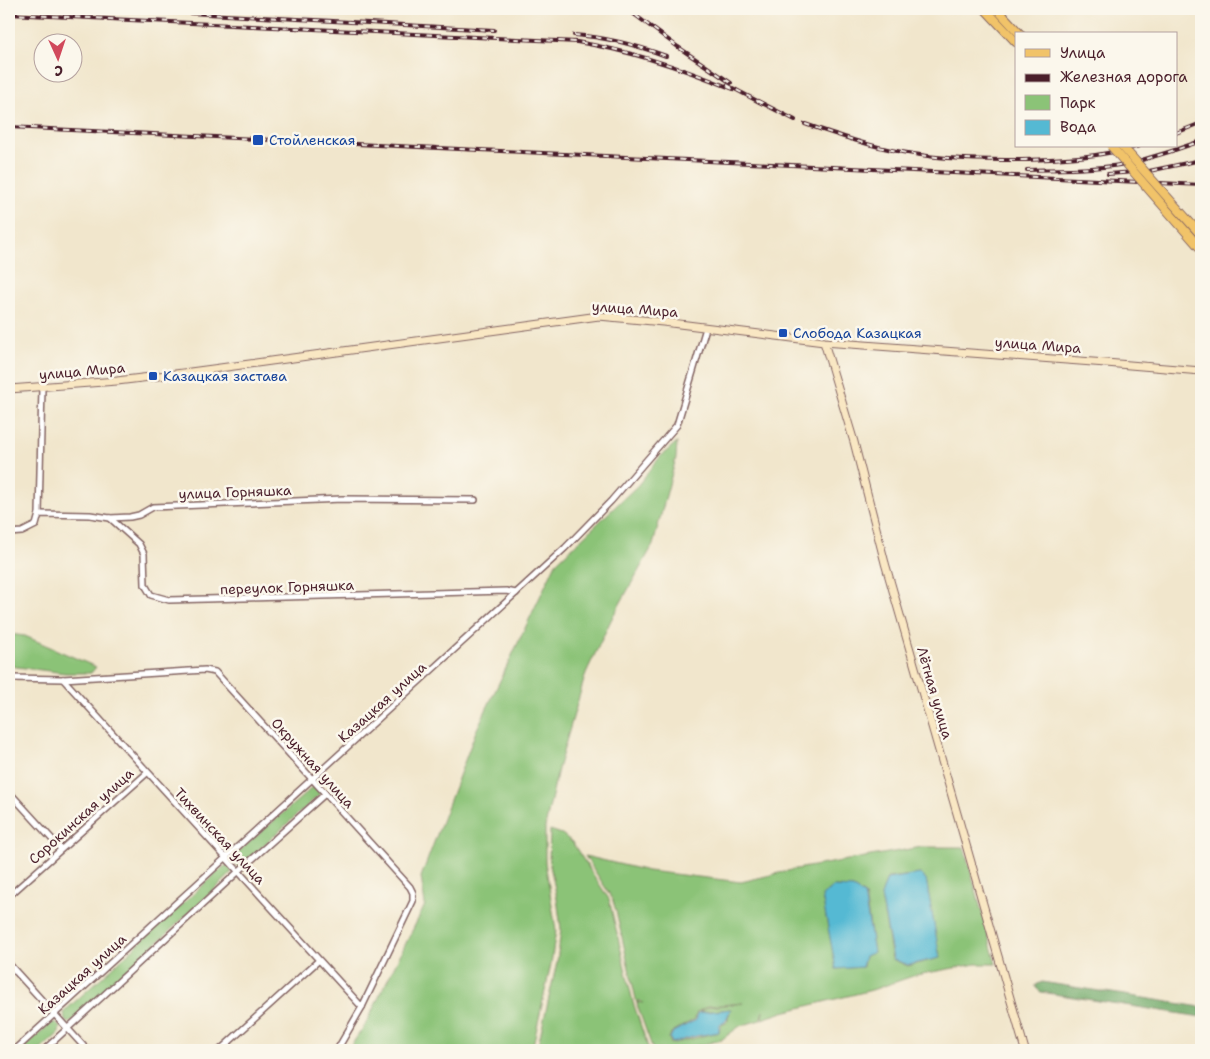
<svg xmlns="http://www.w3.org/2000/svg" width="1210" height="1059" viewBox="0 0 1210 1059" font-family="'Shantell Sans',sans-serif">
<rect width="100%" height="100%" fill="#fbf7ec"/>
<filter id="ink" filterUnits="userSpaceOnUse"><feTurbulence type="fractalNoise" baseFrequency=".02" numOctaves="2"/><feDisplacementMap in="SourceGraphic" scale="10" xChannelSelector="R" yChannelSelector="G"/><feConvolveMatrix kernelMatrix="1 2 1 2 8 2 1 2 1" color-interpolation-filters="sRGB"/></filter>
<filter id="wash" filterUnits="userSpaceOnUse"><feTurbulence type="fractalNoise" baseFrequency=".0096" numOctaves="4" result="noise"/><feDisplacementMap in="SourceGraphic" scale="20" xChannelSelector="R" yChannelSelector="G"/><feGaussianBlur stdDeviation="1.12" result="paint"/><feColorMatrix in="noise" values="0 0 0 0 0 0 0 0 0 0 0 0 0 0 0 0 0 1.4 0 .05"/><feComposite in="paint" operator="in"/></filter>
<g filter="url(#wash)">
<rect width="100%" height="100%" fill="#f1e6cc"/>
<g fill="#8bc377" stroke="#6a7151" fill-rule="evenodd">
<polygon points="677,442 676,458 653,545 611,620 586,673 558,769 545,827 545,862 556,930 551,964 532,1050 348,1050 365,1025 425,905 421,877 476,731 556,563 638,485 660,457"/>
<polygon points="9,634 25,636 96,667 91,673 65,673 9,666"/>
<polygon points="313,787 318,788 320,792 319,795 244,863 238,866 235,864 234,860 236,854"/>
<polygon points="550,830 562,834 572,842 609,899 633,1002 649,1050 537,1050 557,962 561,929 557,898 549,861"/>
<path d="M 922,847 L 964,847 L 996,964 L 976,964 L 916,975 L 872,990 L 783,1012 L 762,1019 L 763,1011 L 760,1020 L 740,1026 L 721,1040 L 681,1050 L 653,1050 L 637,1005 L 639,1002 L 643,1003 L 639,1000 L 637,1004 L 616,911 L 612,898 L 585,856 L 648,871 L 741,882 L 796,869 ZM 920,874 L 926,879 L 940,958 L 908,966 L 892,959 L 881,896 L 887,878 ZM 833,887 L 853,888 L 865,895 L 874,952 L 865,956 L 863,967 L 836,969 L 822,896 ZM 744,1003 L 708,1007 L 699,1012 L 731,1009 L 727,1020 L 729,1018 L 726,1023 L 721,1025 L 719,1032 L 671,1044 L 669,1038 L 672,1032 L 695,1019 L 697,1012 L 708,1006 Z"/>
<polygon points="227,865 232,871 228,877 73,1020 68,1023 65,1021 64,1012 68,1008 222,868"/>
<polygon points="55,1022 60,1027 59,1033 40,1050 21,1050 50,1024"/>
</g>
<polygon fill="#70a968" stroke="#5d644a" points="1042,982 1201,1007 1201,1017 1041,992 1036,988 1036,985"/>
<g fill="#55b9d3" stroke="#506c7f">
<polygon points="920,874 926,879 940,958 908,965 893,959 881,896 887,879"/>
<polygon points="833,887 853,888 864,895 874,952 865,956 862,967 836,969 822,896"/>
<polygon points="731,1009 725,1022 719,1025 719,1032 696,1036 672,1043 670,1038 673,1032 696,1020 698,1013"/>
</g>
</g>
<g filter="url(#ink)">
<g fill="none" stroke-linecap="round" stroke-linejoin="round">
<defs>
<g id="street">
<polyline points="39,514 42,388"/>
<polyline points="110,518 139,544 144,554 145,585 151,595 169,600 506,591 516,593"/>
<polyline points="9,533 22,532 36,525 39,514 90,515 110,518 130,517 139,515 153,507 342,499 475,500"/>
<polyline points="9,678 63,679 205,670 215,672 410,887 413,893 413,901 362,1007 337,1050"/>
<polyline points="63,679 362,1007"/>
<polyline points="9,792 61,849"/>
<polyline points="9,896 147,773"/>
<polyline points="9,964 87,1050"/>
<polyline points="15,1050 516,593 565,548 611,501 677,425 706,328"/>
<polyline points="44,1050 239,871 325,794"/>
<polyline points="220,1050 318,961"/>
</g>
<g id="secondary">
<polyline points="824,342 854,442 885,563 1025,1050"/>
<polyline points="9,389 117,381 183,373 599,316 663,322 824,342 1106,363 1201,371"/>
</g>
<g id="primary">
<polyline points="985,9 1016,42"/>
<polyline points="997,9 1020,34"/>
</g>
</defs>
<use href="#street" stroke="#846563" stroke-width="8"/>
<use href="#secondary" stroke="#846563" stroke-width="9"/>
<use href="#primary" stroke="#846563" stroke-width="10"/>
<use href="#street" stroke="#fff" stroke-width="5"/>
<use href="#secondary" stroke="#f9e7c3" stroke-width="7"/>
<use href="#primary" stroke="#f1c369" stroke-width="8"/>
<defs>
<g id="rail">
<polyline points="117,9 494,30"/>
<polyline points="627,9 678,47 731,83"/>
<path d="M 9,14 L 577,42 C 632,51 682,68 733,89"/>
<path d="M 574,35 C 606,37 636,45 666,56"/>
<polyline points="727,85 763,104"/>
<polyline points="758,101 795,120"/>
<path d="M 805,124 C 837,135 869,146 902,152 C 943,160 986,160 1029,160"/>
<polyline points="9,127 1201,185"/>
<polyline points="1176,133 1201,123"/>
<path d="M 1022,160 C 1062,159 1101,157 1139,146"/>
<path d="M 1027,170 C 1063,169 1100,170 1135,162 C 1157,156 1179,149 1201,141"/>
<polyline points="1108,174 1149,171 1201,160"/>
</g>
</defs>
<use href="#rail" stroke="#4a1f2b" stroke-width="4"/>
<use href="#rail" stroke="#fbf7ec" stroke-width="2" stroke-dasharray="5.5" stroke-linecap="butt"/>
<defs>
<g id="primary-bridge">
<polyline points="1111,146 1201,249"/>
<polyline points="1122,146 1201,235"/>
</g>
</defs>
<use href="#primary-bridge" stroke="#846563" stroke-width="10" stroke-linecap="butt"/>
<use href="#primary-bridge" stroke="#f1c369" stroke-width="8"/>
</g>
</g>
<g fill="#1a4fb4" stroke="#fbf7ec" stroke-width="2">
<rect x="252" y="134" width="12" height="12" rx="2.5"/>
<rect x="778" y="328" width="10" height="10" rx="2.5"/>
<rect x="148" y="371" width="10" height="10" rx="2.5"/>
</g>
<g text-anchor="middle" stroke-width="5" stroke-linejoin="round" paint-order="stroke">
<g font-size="14" fill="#164399" stroke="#fbf7ec" text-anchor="start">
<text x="269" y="145">Стойленская</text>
<text x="793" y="338">Слобода Казацкая</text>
<text x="163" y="381">Казацкая застава</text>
</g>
<g font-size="14" fill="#4a1f2b" stroke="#fbf7ec">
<text transform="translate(635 309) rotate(4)" y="5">улица Мира</text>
<text transform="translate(1038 345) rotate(4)" y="5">улица Мира</text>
<text transform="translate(82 371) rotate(-5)" y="5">улица Мира</text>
<text transform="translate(235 492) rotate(-2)" y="5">улица Горняшка</text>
<text transform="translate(287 587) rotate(-2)" y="5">переулок Горняшка</text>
<text transform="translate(935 693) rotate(74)" y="5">Лётная улица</text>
<text transform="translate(382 702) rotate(-42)" y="5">Казацкая улица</text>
<text transform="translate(313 763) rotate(48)" y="5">Окружная улица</text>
<text transform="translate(81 816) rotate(-42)" y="5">Сорокинская улица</text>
<text transform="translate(220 836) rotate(47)" y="5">Тихвинская улица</text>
<text transform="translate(82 974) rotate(-42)" y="5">Казацкая улица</text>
</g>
</g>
<rect width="1210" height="1059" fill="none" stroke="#fbf7ec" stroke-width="30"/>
<rect x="1015" y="32" width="162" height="115" fill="#fbf7ec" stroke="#b4a19f"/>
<rect x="1025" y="49" width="25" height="8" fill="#f1c369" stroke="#b4a19f"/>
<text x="1060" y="58" font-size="15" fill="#4a1f2b">Улица</text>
<rect x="1025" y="74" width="25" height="8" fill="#4a1f2b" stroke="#b4a19f"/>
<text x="1060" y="82" font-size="15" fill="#4a1f2b">Железная дорога</text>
<rect x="1025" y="95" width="25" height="15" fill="#8bc377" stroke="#b4a19f"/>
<text x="1060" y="108" font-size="15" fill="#4a1f2b">Парк</text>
<rect x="1025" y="120" width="25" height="15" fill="#55b9d3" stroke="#b4a19f"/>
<text x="1060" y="132" font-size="15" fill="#4a1f2b">Вода</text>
<g transform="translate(58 58) rotate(177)"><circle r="24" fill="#fbf7ec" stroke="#b4a19f"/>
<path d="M0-4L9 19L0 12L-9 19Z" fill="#d1495b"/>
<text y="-8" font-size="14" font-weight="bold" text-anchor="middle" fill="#4a1f2b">С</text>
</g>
</svg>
